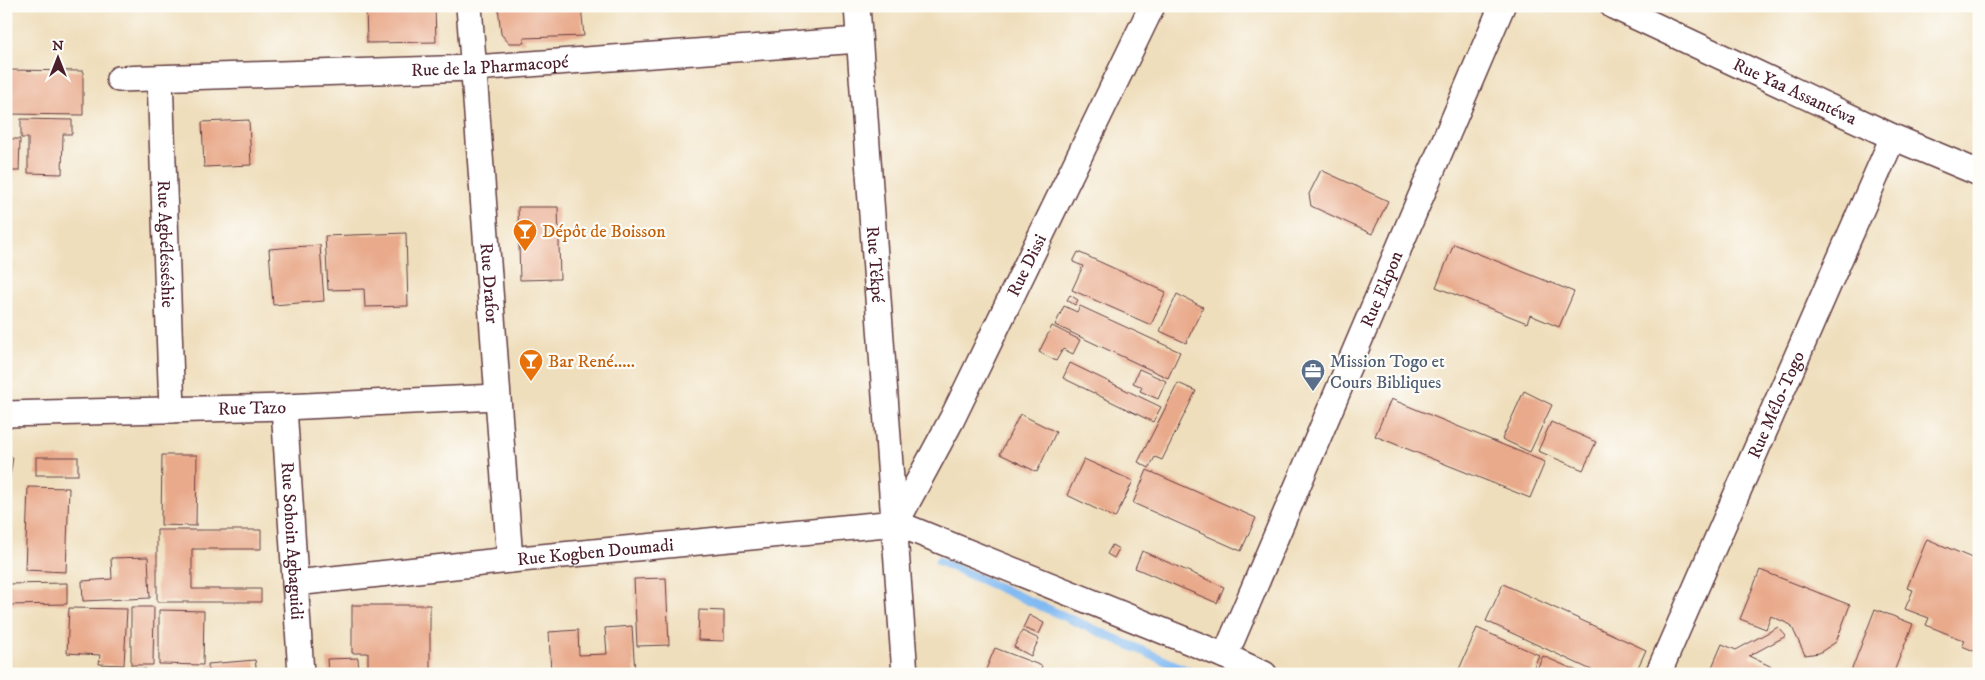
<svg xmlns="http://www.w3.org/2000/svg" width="1985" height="680" viewBox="0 0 1985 680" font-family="'IM FELL DW Pica',serif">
<rect width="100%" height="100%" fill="#fdfcf7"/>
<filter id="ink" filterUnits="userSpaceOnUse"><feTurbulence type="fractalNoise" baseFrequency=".02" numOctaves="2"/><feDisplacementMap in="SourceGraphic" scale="10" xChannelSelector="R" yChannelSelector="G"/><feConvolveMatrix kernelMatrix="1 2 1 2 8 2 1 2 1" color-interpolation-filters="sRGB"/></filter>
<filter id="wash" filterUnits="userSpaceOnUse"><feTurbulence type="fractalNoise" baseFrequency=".0096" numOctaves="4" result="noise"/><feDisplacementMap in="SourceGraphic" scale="20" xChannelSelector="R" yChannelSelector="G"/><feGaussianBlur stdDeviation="1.12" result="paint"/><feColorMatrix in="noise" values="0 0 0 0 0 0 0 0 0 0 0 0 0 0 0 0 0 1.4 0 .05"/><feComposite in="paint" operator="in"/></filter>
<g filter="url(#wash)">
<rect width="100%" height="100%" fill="#efdebc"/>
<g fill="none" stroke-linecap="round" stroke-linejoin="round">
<polyline stroke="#81baf2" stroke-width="9" points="939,561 1195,674"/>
</g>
<g id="blocks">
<g fill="#e9aa8c">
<polygon points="366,6 435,6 436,42 367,43"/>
<polygon points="498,6 581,6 584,36 524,38 524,43 509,43 501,34"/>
<polygon points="7,70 83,71 83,115 7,114"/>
<polygon points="21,119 72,120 72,134 63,134 62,174 28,173 28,138 21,138"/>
<polygon points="249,120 251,165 204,167 202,122"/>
<polygon points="8,139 20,139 19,171 7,171"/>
<polygon points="1321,170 1388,201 1372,234 1311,206 1309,194"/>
<polygon points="518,207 558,207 560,279 520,280"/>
<polygon points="406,233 408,306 365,307 364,289 328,290 325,236"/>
<polygon points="1454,244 1574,292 1559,327 1530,315 1527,323 1436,287"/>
<polygon points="320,245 324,301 273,305 269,249"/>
<polygon points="1078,252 1166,292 1151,325 1072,290 1083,266 1073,262"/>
<polygon points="1177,294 1203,307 1186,343 1160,331"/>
<polygon points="1070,295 1078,300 1075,305 1067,300"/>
<polygon points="1064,306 1077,312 1080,306 1180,352 1168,378 1055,325"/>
<polygon points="1052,326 1080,340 1073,354 1063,349 1056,361 1039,352"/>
<polygon points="1070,363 1161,407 1153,422 1063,378"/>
<polygon points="1139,369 1166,381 1158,399 1140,391 1142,387 1133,383"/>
<polygon points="1178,383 1196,391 1162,460 1155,457 1149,468 1138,462"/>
<polygon points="1524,391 1552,405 1530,452 1502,439"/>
<polygon points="1391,399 1545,462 1530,498 1375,436"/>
<polygon points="1020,414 1056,432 1037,472 1000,454"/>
<polygon points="1551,422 1596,442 1583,470 1538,451"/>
<polygon points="162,455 197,455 196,526 161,525"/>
<polygon points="13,457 7,497 6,497 6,458"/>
<rect x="36" y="457" width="42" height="18"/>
<polygon points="1084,459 1133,481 1115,518 1067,495"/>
<polygon points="1147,470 1256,518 1241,551 1133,503"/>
<polygon points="28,487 69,488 66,572 25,570"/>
<polygon points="157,530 261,530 261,549 192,549 192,589 261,589 261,602 157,602"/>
<polygon points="1927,539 1979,561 1979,653 1962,646 1965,641 1926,625 1929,618 1905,609 1913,590 1907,588"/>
<polygon points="1112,545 1119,549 1114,558 1107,554"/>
<polygon points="1142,551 1224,587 1217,603 1135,568"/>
<polygon points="148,557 150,598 83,601 82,581 112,579 111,558"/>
<polygon points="1760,570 1850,605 1836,642 1819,653 1805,655 1791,625 1771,616 1766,629 1740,619"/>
<polygon points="666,578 669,645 637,646 634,579"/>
<polygon points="67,583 67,604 6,605 6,584"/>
<polygon points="1503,584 1646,650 1635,674 1600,674 1486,621"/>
<polygon points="352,605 430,605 430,671 368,672 368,653 352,653"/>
<polygon points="131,607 154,607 153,665 131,665"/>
<polygon points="69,608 127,609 124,665 99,664 100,655 67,653"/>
<polygon points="1875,609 1913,624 1893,674 1850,674"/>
<polygon points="159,610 204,611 203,665 159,664"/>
<polygon points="699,610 724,611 724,641 698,640"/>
<polygon points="1029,615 1044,623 1039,634 1023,628"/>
<polygon points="632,626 635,674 551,674 549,632 578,630 579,655 607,654 605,628"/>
<polygon points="1778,627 1786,636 1749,656 1774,668 1771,674 1709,674 1722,644 1736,650"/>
<polygon points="1477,628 1539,655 1531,674 1457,674"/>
<polygon points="1022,631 1039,639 1031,656 1014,647"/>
<polygon points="995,648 1042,666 1038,674 984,674"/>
<polygon points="1543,656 1584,674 1548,674 1537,669"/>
<polygon points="358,658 359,674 328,674 327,659"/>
<polygon points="255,660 257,674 209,674 208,664"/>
<polygon points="107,668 146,669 146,674 107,674"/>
</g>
</g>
</g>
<g filter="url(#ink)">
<use href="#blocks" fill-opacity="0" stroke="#633c41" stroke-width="1"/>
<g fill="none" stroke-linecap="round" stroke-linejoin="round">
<defs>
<g id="street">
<path id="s1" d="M 469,6 L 510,560"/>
<path id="s2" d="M 857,6 L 905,674"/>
<path id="s3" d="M 1613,6 L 1893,137 L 1979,173"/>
<path id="s4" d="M 160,78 L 172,410"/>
<path id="s5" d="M 119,79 L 474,68 L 859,40"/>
<path id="s6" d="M 284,407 L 301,674"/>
<path id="s7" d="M 6,414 L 284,407 L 497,397"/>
<path id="s8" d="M 896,523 L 952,419 L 1152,6"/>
<path id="s9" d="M 295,583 L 510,560 L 896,523 L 1225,656 L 1264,674"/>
<path id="s10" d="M 1225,656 L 1502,6"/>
<path id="s11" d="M 1658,674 L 1893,137"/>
</g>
</defs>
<use href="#street" stroke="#633c41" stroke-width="28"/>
<use href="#street" stroke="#fff" stroke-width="25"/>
</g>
</g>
<defs>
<symbol id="bar-pin" viewBox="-11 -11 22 30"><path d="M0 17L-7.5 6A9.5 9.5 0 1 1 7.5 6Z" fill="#e8710a" stroke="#fdfcf7"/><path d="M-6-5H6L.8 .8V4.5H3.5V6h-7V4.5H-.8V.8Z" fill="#fff"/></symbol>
<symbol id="office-pin" viewBox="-11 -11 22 30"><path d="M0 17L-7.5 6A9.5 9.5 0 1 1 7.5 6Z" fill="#5c6f8a" stroke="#fdfcf7"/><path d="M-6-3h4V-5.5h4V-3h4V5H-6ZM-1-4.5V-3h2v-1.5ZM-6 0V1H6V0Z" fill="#fff"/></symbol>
</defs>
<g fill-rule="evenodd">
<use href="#bar-pin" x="511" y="217" width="28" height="38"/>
<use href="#bar-pin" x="517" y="347" width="28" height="38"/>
<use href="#office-pin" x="1299" y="357" width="28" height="38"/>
</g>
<g text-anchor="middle" stroke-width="4.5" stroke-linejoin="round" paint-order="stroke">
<g font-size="18" fill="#4a1f2b" stroke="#fdfcf7">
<text dy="6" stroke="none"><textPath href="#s5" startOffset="371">Rue de la Pharmacopé</textPath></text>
<text dy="6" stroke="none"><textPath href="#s3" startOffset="201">Rue Yaa Assantéwa</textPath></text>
<text dy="6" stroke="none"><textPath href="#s4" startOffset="166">Rue Agbélésséshie</textPath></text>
<text dy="6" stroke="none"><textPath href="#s2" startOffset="259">Rue Tékpé</textPath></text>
<text dy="6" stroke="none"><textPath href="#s8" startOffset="289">Rue Dissi</textPath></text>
<text dy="6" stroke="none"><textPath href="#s1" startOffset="278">Rue Drafor</textPath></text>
<text dy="6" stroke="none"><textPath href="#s10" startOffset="399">Rue Ekpon</textPath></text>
<text dy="6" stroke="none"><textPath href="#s11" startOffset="294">Rue Mélo-Togo</textPath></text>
<text dy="6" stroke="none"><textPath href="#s7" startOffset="246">Rue Tazo</textPath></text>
<text dy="6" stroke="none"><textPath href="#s6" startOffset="134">Rue Sohoin Agbaguidi</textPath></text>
<text dy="6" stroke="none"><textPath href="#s9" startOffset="302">Rue Kogben Doumadi</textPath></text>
</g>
<g font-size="18" fill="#c56008" stroke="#fdfcf7" text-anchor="start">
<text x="542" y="237">Dépôt de Boisson</text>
<text x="548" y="367">Bar René.....</text>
</g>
<g font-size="18" fill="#4e5e75" stroke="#fdfcf7" text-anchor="start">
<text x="1330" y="367">Mission Togo et<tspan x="1330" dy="21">Cours Bibliques</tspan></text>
</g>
</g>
<rect width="1985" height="680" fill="none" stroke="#fdfcf7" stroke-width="25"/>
<g transform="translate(58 58)" stroke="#fdfcf7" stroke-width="4" paint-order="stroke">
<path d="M0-4L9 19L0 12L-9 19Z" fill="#4a1f2b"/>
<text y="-8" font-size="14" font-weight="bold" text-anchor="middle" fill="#4a1f2b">N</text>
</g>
</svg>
